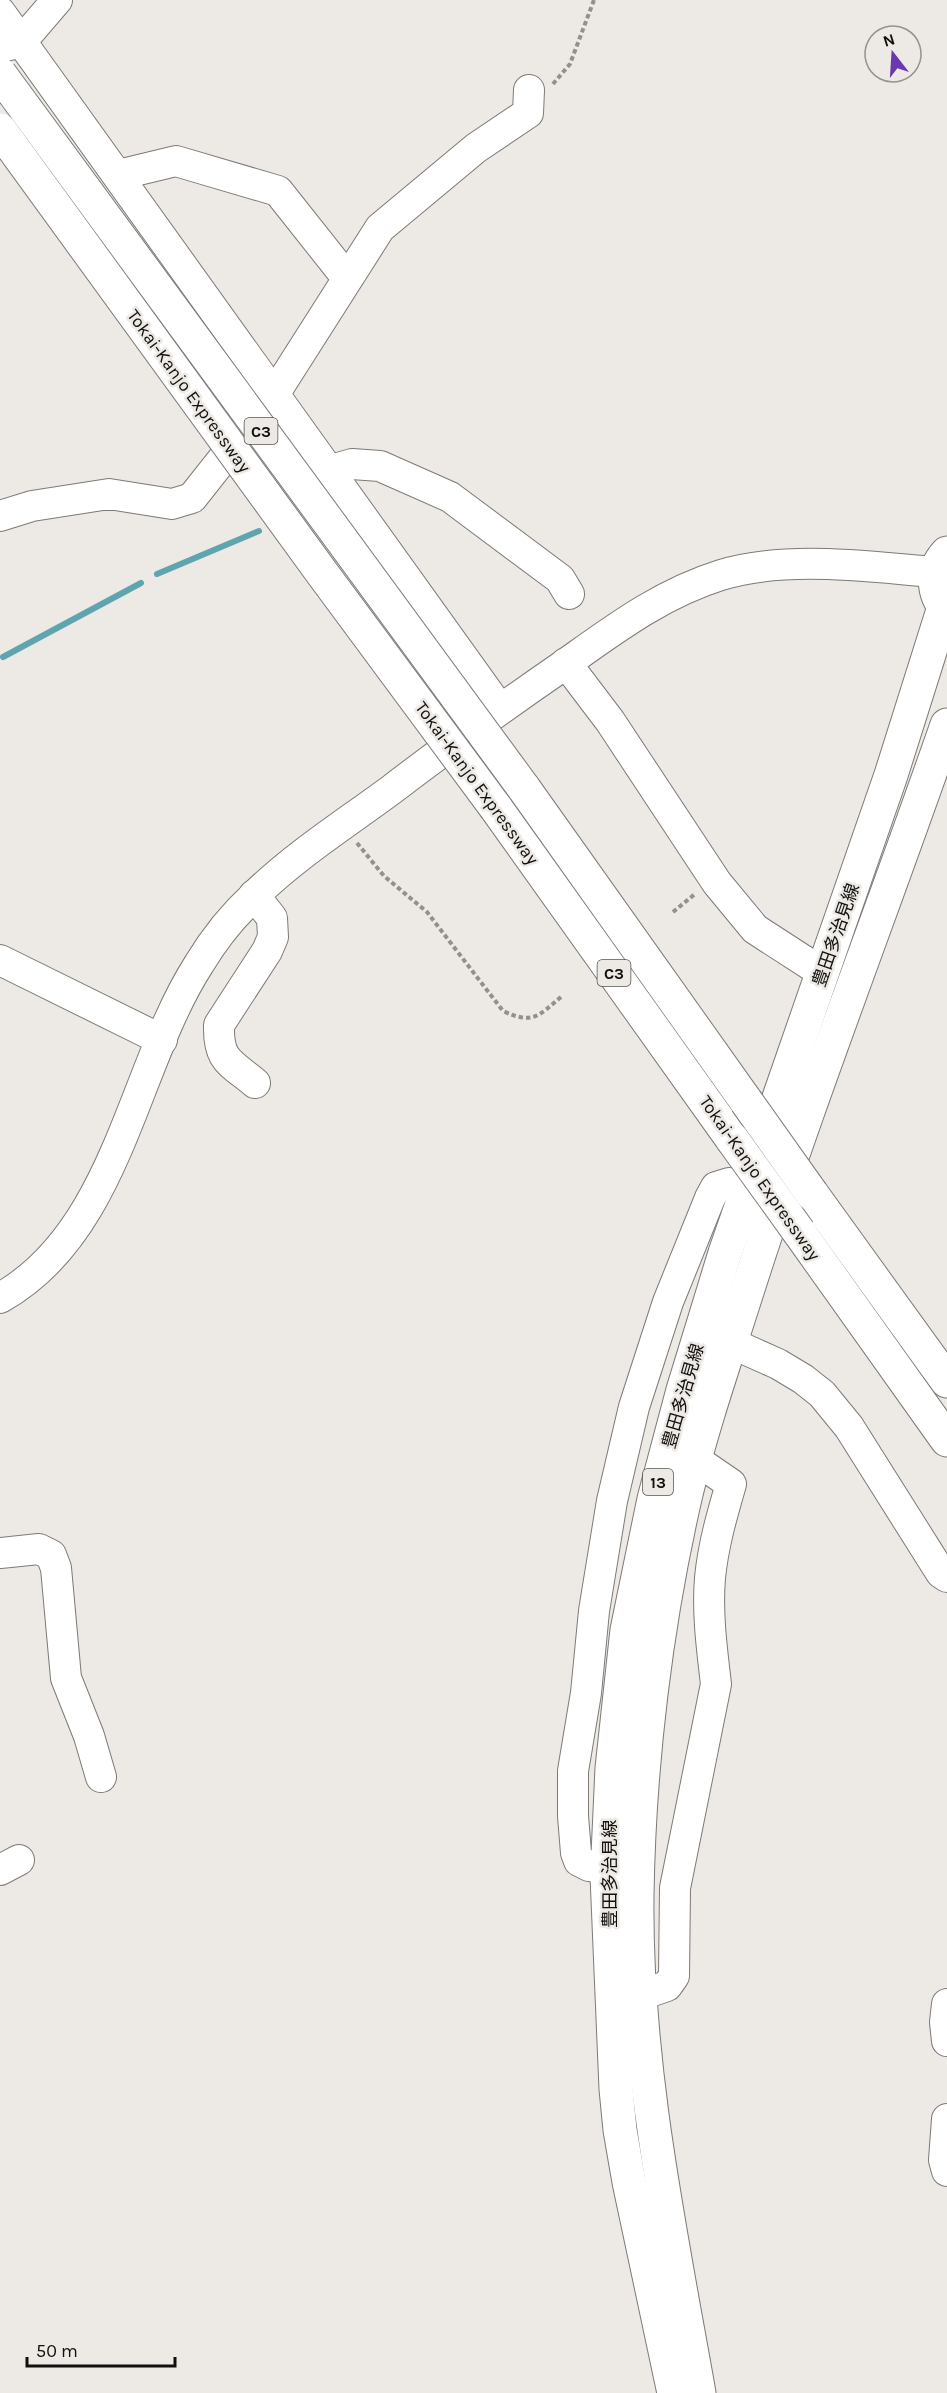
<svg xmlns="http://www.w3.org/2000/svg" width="947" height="2393" viewBox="0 0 947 2393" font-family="Karla,'Noto Sans JP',sans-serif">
<rect width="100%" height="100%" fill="#ede9e5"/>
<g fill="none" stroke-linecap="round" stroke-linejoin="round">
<g stroke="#5ea5b0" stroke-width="6">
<polyline points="157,574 259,531"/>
<polyline points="3,657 141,583"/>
</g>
<defs>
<g id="minor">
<polyline points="0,12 500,709"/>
<polyline points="2,47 21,42 57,0"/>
<polyline points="118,175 176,161 278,191 347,278"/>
<polyline points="328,471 352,464 380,466 450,497 560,579 569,594"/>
<polyline points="0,516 32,506 109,494 172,504 192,498 275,393 380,228 476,148 528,113 529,90"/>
<polyline points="566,663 610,721 717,883 755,929 823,973"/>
<path d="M 254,895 L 272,918 L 273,937 L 267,951 L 219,1025 C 218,1061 230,1062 255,1083"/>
<polyline points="0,960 162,1040"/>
<path d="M 0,1298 C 118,1232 132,1068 199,964 C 214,939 233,915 255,895 C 296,855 345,824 391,790 C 447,747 503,707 561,667 C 612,631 660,594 721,575 C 787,555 868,567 936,572"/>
<polyline points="731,1343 778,1364 803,1379 822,1394 849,1427 941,1573 947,1577"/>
<polyline points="0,1553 39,1549 51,1555 56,1568 66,1678 89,1736 101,1777"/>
<polyline points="608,1868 589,1866 579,1861 576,1853 573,1816 573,1771 586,1693 594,1611 612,1501 634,1407 668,1302 710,1198 716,1187 729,1183 748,1192"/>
<polyline points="0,1870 19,1860"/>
<path d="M 641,1995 L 667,1986 L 674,1976 L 675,1888 L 716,1684 C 712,1650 707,1613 710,1578 C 713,1546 722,1515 731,1484 L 696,1460"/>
<polyline points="947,2004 945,2022 947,2041"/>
<polyline points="947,2119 944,2160 947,2171"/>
</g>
<g id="major">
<path d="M 947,553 C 931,570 932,593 947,610"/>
<polyline points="674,2393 629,2182 620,2130 616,2089 607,1876 612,1768 627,1630 654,1499 683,1390 725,1253 891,775 944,607"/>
<path d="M 699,2393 C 670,2229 635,2064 637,1896 C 639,1764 656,1623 686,1494 C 702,1427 725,1361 746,1295 C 807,1103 881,915 947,725"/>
</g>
<g id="highway">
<polyline points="523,787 746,1101"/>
<polyline points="496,808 732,1139"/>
<polyline points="812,1194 947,1381"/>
<polyline points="799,1232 947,1440"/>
</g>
</defs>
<use href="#minor" stroke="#7d7a76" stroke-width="32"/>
<use href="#major" stroke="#7d7a76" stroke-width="35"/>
<use href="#highway" stroke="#7d7a76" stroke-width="35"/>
<g stroke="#93908d" stroke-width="4" stroke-dasharray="4.5 3" stroke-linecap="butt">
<polyline points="553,84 570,64 594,0"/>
<path d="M 357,843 L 384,876 L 427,912 L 503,1011 C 533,1025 538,1016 561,997"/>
<polyline points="673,912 695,894"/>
</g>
<use href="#minor" stroke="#fff" stroke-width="30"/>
<use href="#major" stroke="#fff" stroke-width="33"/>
<use href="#highway" stroke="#fff" stroke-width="33"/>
<defs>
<g id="highway-bridge">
<polyline points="0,74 523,787"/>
<polyline points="0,130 322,573 496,808"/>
<polyline points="746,1101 812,1194"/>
<polyline points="732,1139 799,1232"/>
</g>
</defs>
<use href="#highway-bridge" stroke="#7d7a76" stroke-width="35" stroke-linecap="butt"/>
<use href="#highway-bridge" stroke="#fff" stroke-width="33"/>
</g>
<g text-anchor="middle" stroke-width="5" stroke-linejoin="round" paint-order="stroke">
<g fill="#ede9e5" stroke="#53514e" stroke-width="1.5">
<rect x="244.5" y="418" width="33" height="26" rx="4.5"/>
<rect x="597.5" y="960" width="33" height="26" rx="4.5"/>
<rect x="643" y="1469" width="30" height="26" rx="4.5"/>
</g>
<g font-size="16" font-weight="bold" fill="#11100e">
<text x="261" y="437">C3</text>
<text x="614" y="979">C3</text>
<text x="658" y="1488">13</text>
</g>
<g font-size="18" fill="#11100e" stroke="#ede9e5">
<text transform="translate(189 391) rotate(54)" y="6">Tokai-Kanjo Expressway</text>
<text transform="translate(477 783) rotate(54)" y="6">Tokai-Kanjo Expressway</text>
<text transform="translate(836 935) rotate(-71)" y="6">豊田多治見線</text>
<text transform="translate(760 1178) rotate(55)" y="6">Tokai-Kanjo Expressway</text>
<text transform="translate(683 1396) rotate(-74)" y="6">豊田多治見線</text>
<text transform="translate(610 1874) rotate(-90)" y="6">豊田多治見線</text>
</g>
</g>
<g transform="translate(893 54) rotate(343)"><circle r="28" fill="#ede9e5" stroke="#95928f" stroke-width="1.5"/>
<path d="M0-4.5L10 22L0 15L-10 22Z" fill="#6a38af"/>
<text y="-9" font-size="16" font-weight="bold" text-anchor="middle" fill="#11100e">N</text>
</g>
<path d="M27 2357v9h148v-9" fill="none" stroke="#11100e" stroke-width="3"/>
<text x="36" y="2357" font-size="18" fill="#11100e" stroke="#ede9e5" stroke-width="4.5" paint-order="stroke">50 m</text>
</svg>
